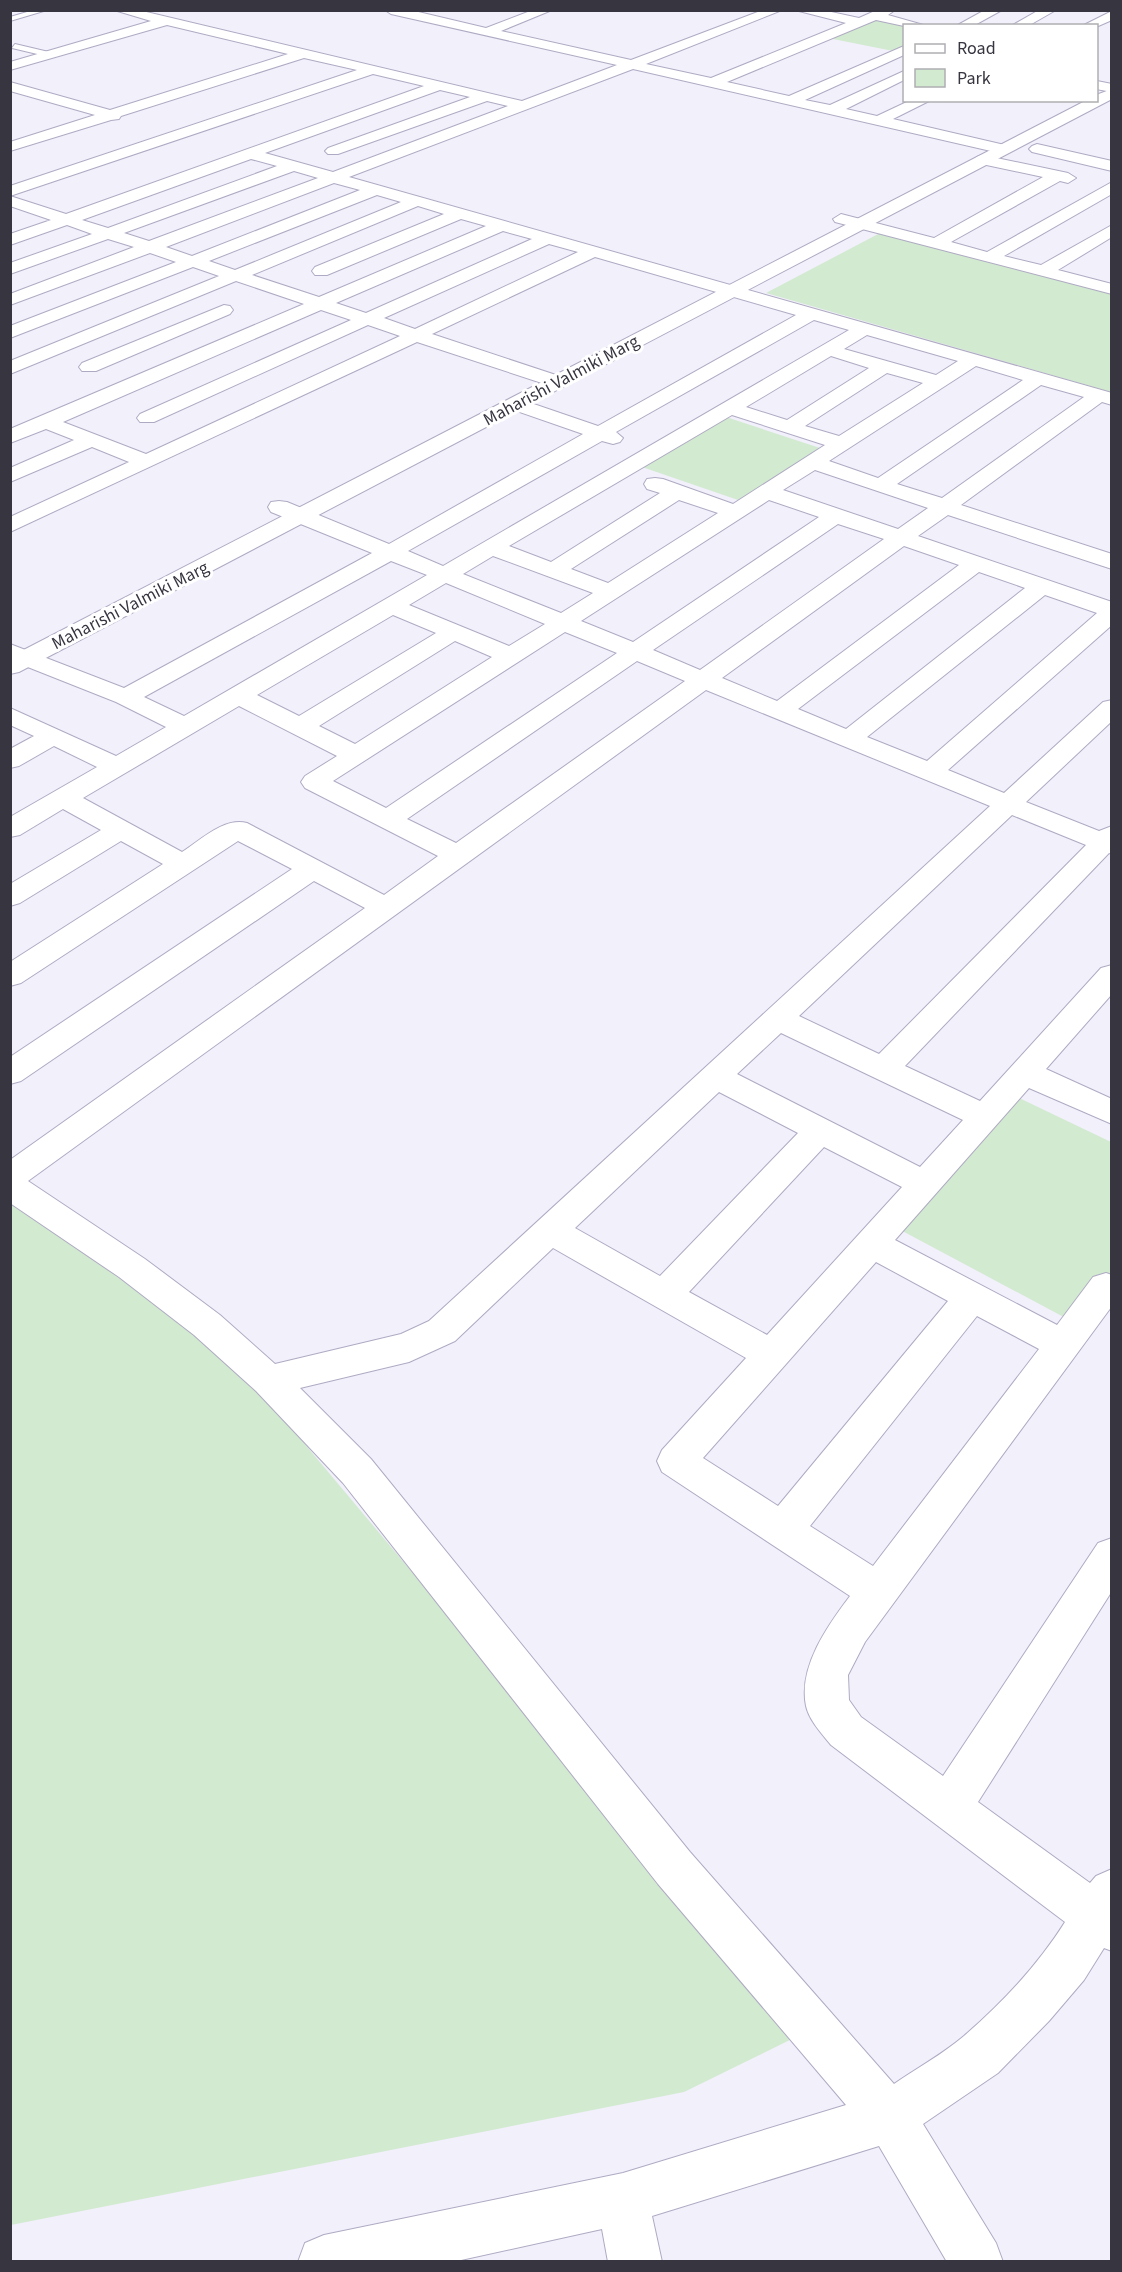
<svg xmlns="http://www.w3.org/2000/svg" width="1122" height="2272" viewBox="0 0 1122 2272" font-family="'Source Sans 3',sans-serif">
<rect width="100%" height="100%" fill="#f2f0fb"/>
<g fill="#d2ead0">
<polygon points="876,18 904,26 904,47 893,51 828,38"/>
<polygon points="880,233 1111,293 1111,392 766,293"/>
<polygon points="726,417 823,449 741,501 642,467"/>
<polygon points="1011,1094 1111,1142 1111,1271 1073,1322 893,1226"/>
<polygon points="10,1202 231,1356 800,2035 684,2092 11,2225"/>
</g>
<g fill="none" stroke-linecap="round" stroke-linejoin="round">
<defs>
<g id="lane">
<polygon points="34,10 47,10 10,21 10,17"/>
<polygon points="15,44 53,53 54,55 50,57 12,48"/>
</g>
<g id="street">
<path d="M 114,10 L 138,10 L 522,101 L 617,65 L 391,14 L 385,10 L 410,10 L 486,28 L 533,10 L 552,10 L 501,31 L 631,60 L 763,10 L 782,10 L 646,64 L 711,78 L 846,23 L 795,10 L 822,10 L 859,18 L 877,10 L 895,10 L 888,15 L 927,26 L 904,26 L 876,20 L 727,82 L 789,96 L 904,46 L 904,55 L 805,100 L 830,105 L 904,71 L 904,80 L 846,109 L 877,116 L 911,100 L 931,100 L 893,119 L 1009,146 L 1012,149 L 1009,152 L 1004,154 L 633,69 L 349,177 L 1112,393 L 1112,405 L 1102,402 L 961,505 L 1112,554 L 1112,569 L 948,515 L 918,536 L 1112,602 L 1112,625 L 948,770 L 1004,793 L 1103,702 L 1112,700 L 1112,721 L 1026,802 L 1099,831 L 1112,826 L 1112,854 L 1109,853 L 905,1066 L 980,1101 L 1101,968 L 1112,965 L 1112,994 L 1046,1069 L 1112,1099 L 1112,1124 L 1029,1088 L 895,1240 L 1057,1325 L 1093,1277 L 1106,1273 L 1112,1275 L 1112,1306 L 865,1642 L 848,1675 L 849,1700 L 861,1717 L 943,1776 L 1098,1543 L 1112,1538 L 1112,1591 L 978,1802 L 1090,1883 L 1096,1876 L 1112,1869 L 1112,1951 L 1104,1948 L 1084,1980 L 1049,2021 L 998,2073 L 923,2124 L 996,2243 L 1003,2262 L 947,2262 L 879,2146 L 652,2216 L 662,2262 L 608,2262 L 602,2229 L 452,2262 L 298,2262 L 305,2243 L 324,2235 L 623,2173 L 846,2105 L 658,1884 L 343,1483 L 256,1391 L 194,1335 L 119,1277 L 10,1203 L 10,1160 L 365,908 L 314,881 L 21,1081 L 10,1084 L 10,1057 L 292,869 L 238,841 L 21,983 L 10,986 L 10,962 L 163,864 L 121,841 L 20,903 L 10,906 L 10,884 L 101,830 L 63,809 L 20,835 L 10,837 L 10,817 L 97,767 L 54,746 L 19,766 L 10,768 L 10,749 L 34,736 L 10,725 L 10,708 L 116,756 L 166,727 L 116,702 L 10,660 L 10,644 L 124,688 L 372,553 L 271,512 L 268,507 L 271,502 L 279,501 L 287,502 L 389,544 L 583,434 L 508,408 L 505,404 L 508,400 L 522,400 L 598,426 L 796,315 L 595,257 L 432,334 L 565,378 L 568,382 L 565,386 L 551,386 L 417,342 L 10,532 L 10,517 L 129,462 L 92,447 L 10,482 L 10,468 L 74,440 L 46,429 L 10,443 L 10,429 L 304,304 L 236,281 L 10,374 L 10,361 L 219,276 L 193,267 L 10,338 L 10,326 L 176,262 L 150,253 L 10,305 L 10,294 L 134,247 L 108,239 L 10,274 L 10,263 L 92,234 L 67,225 L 10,245 L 10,234 L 51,220 L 10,206 L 10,196 L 66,214 L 424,86 L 373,74 L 10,196 L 10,186 L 357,70 L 304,58 L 121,116 L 119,119 L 111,120 L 10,151 L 10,142 L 95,115 L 10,91 L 10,82 L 110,110 L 288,54 L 167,25 L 10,70 L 10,62 L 151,21 ZM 440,90 L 470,97 L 328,148 L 325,151 L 328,154 L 338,154 L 487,101 L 508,106 L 333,172 L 265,153 ZM 251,159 L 277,166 L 108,228 L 82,220 ZM 294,171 L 318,178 L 149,241 L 124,233 ZM 334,183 L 360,190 L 192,256 L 166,247 ZM 377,195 L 401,202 L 235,270 L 209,261 ZM 418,206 L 444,214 L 315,267 L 312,271 L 315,275 L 327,275 L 461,219 L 486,226 L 319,297 L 252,275 ZM 503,231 L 532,239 L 366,313 L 336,303 ZM 549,244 L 578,252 L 415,329 L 384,318 ZM 321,310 L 351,320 L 140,414 L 137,418 L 140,422 L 154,422 L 368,325 L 400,336 L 146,454 L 63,422 ZM 814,320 L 849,330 L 443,566 L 408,551 L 602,441 L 613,444 L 620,442 L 623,438 L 616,432 ZM 867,335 L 958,361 L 936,375 L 844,349 ZM 831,356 L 869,368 L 787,420 L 746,407 ZM 976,366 L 1023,380 L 878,478 L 829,461 ZM 887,373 L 923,383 L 839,436 L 805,426 ZM 1041,385 L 1084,397 L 942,498 L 897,484 ZM 732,415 L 825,445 L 733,504 L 663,479 L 655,478 L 647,479 L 644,484 L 647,489 L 660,493 L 551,562 L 509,546 ZM 815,470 L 928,508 L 898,529 L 783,490 ZM 679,500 L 718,513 L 608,583 L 571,569 ZM 769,500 L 819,517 L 633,642 L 581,621 ZM 838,524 L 884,539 L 700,670 L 653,650 ZM 904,546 L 959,565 L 777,701 L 722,678 ZM 493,556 L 593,593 L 561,613 L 463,574 ZM 391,561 L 427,575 L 184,716 L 144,697 ZM 979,572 L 1025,588 L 846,729 L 798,709 ZM 446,583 L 545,624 L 509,646 L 409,605 ZM 1045,595 L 1097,613 L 927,761 L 867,737 ZM 393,615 L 436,633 L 299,716 L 257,695 ZM 565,632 L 617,653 L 386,808 L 333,781 ZM 455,641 L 492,657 L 355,744 L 319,726 ZM 637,661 L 685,681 L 456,843 L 407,819 ZM 706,690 L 990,806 L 429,1321 L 401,1334 L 275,1364 L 220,1315 L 145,1259 L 28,1181 ZM 239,706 L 337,756 L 305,776 L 301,782 L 305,788 L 438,856 L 384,895 L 247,823 C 224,817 201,840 182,852 L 83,798 ZM 1012,815 L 1086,845 L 879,1054 L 799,1016 ZM 781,1033 L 963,1120 L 920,1167 L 737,1074 ZM 719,1092 L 798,1133 L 660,1276 L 575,1228 ZM 824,1147 L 902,1187 L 767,1335 L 689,1292 ZM 553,1248 L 746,1358 L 662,1450 L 657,1461 L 662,1472 L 850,1596 C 828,1625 798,1667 806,1706 C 809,1720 822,1734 831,1745 L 1065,1922 C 1038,1965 1002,2003 964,2036 C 943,2054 917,2068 894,2084 L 690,1852 L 371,1459 L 300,1388 L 409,1362 L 455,1341 ZM 876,1262 L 948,1301 L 778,1506 L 703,1458 ZM 977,1316 L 1039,1349 L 873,1566 L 810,1526 Z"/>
<polygon points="985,10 1002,10 973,26 956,26"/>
<polygon points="1039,10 1056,10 1028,26 1011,26"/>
<polygon points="1112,11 1112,20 1096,27 1082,26"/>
<polygon points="1097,81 1112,84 1112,92 1096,89"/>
<polygon points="1037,144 1112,161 1112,171 1032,152 1029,149 1032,146"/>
<polygon points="982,155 1068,173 1076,178 1068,183 1060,181 951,242 987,252 1112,182 1112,194 1004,256 1041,265 1112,225 1112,237 1058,270 1112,284 1112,294 835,222 833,219 841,214 934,238 1043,177 977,163 974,160 977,157"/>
<polygon points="224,305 230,306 233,310 230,314 96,371 82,371 79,367 82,363"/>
</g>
<polygon id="secondary" points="1112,89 1112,99 19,672 10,674 10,657 1087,100 1096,100 1096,95"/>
</defs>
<use href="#lane" stroke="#afaac3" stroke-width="2"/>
<use href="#street" stroke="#afaac3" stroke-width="2"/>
<use href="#secondary" stroke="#afaac3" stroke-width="2"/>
<use href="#lane" fill="#fff" fill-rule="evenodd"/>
<use href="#street" fill="#fff" fill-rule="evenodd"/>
<use href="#secondary" fill="#fff" fill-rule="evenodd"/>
</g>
<g text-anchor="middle" stroke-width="6" stroke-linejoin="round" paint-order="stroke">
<g font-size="18" fill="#37353f" stroke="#fff">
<text transform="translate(561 380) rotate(-28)" y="6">Maharishi Valmiki Marg</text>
<text transform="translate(130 605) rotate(-27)" y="6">Maharishi Valmiki Marg</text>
</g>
</g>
<rect width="1122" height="2272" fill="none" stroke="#37353f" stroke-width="24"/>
<rect x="903" y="24" width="195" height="78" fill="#ffffff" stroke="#afaeb2" stroke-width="1.5"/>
<rect x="915" y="44" width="30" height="9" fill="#ffffff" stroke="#afaeb2" stroke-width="1.5"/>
<text x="957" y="54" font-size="18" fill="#37353f">Road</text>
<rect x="915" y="69" width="30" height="18" fill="#d2ead0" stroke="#afaeb2" stroke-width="1.5"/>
<text x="957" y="84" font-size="18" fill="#37353f">Park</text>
</svg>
